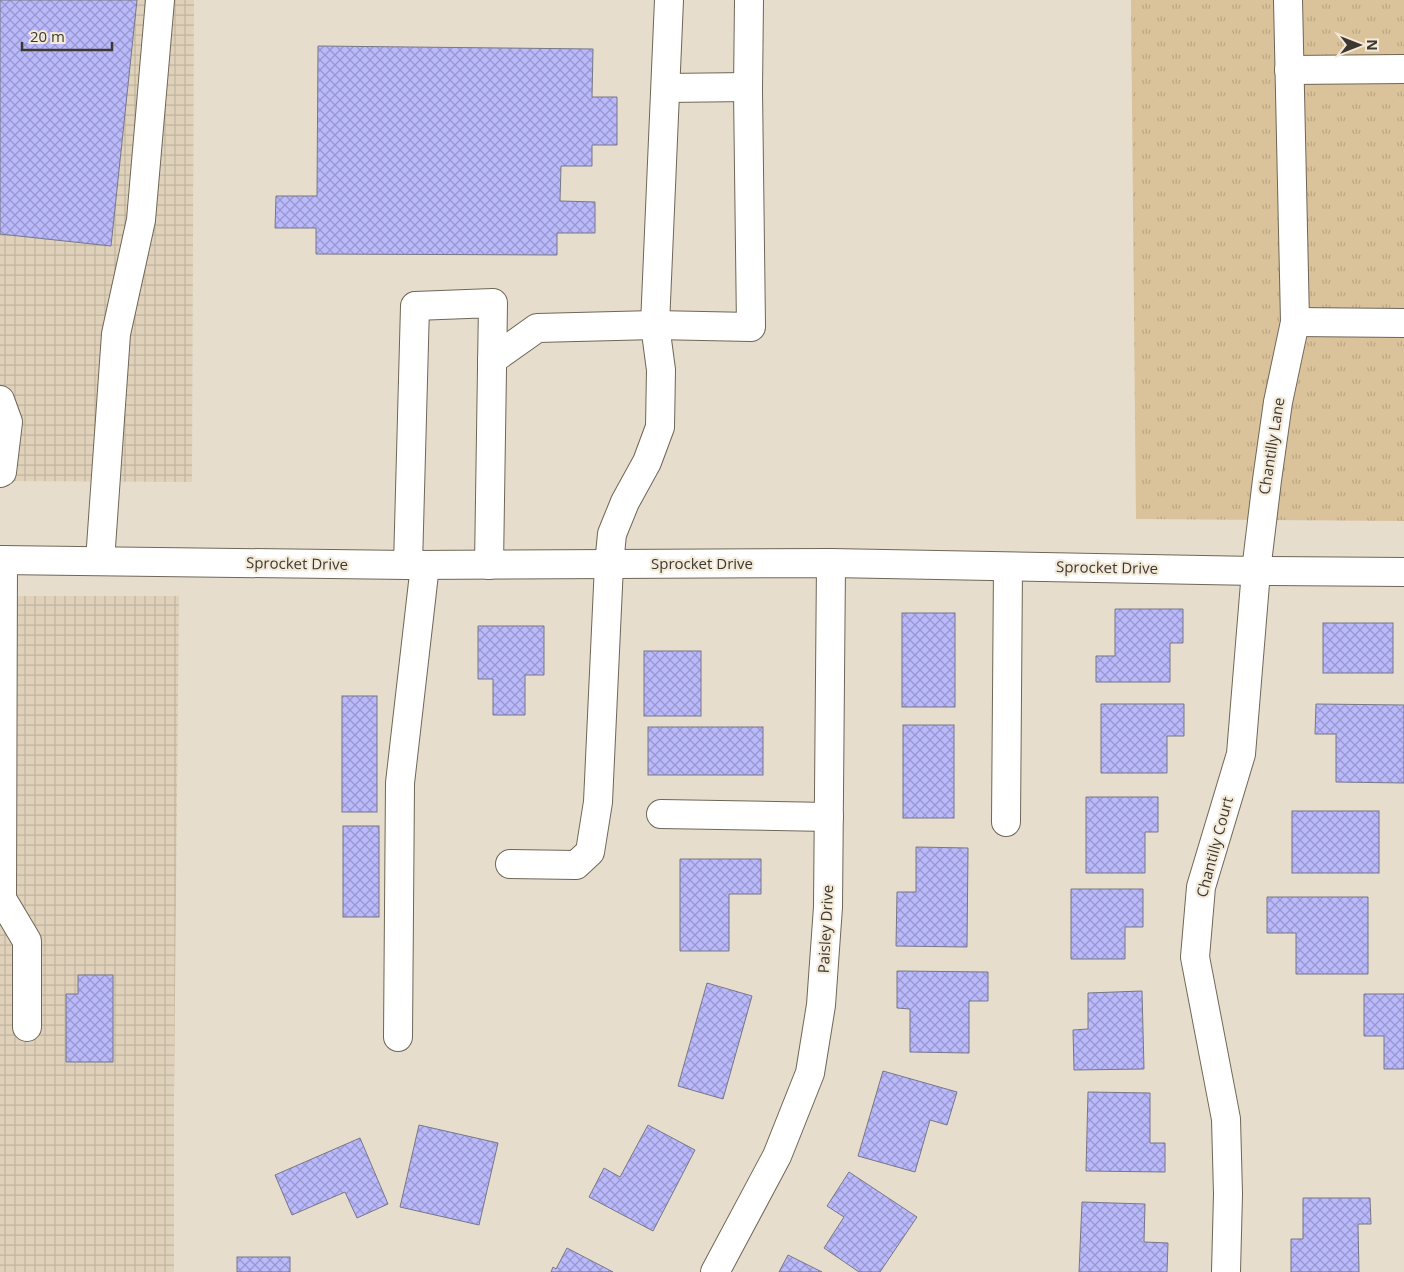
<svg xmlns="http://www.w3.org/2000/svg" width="1404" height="1272" viewBox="0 0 1404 1272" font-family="'Open Sans',sans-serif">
<defs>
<pattern id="industrial-grid" width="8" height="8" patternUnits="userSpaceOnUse" patternTransform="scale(1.25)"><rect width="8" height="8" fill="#e0d2ba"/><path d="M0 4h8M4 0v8" fill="none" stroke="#c1b5a0"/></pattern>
<pattern id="grass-tufts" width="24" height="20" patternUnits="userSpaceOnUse" patternTransform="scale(1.25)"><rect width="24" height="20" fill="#dac29a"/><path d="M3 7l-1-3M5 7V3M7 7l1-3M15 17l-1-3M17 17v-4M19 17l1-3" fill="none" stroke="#bca785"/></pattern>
<pattern id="building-cross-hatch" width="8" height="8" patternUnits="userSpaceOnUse" patternTransform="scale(1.25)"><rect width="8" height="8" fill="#b9b9fc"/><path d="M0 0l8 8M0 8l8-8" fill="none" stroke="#9897cd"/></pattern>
</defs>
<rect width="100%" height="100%" fill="#e7ddcc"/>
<g fill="url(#industrial-grid)">
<polygon points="0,0 194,0 192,482 0,481"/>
<polygon points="0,596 179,596 174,1096 174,1272 0,1272"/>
</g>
<polygon fill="url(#grass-tufts)" points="1131,0 1404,0 1404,521 1136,519"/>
<g fill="url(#building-cross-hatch)" stroke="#778">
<polygon points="0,0 137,0 111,246 0,234"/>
<polygon points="318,46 593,49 592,97 617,97 617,145 592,145 592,166 561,166 560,201 595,202 595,233 557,233 557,255 316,254 316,228 275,228 276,196 317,196"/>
<polygon points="1115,609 1183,609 1183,643 1170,643 1170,682 1096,682 1096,656 1115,656"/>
<rect x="902" y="613" width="53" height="94"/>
<rect x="1323" y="623" width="70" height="50"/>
<polygon points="478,626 544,626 544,675 525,675 525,715 493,715 493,679 478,679"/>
<rect x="644" y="651" width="57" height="65"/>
<rect x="342" y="696" width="35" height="116"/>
<polygon points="1101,704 1184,704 1184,736 1167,736 1167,773 1101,773"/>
<polygon points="1316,704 1404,705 1404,783 1336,782 1336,734 1315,734"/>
<rect x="903" y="725" width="51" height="93"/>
<rect x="648" y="727" width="115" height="48"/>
<polygon points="1086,797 1158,797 1158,832 1145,832 1145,873 1086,873"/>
<rect x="1292" y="811" width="87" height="62"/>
<rect x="343" y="826" width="36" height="91"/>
<polygon points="916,847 968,848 967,947 896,946 897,892 916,892"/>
<polygon points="680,859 761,859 761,894 729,894 729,951 680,951"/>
<polygon points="1071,889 1143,889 1143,927 1125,927 1125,959 1071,959"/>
<polygon points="1267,897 1368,897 1368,974 1296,974 1296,933 1267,933"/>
<polygon points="897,971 988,972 988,1001 969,1001 969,1053 910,1052 910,1009 897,1008"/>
<polygon points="78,975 113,975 113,1062 66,1062 66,994 78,994"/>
<polygon points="707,983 752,996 723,1099 678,1086"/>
<polygon points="1142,991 1144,1069 1074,1070 1073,1030 1088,1029 1088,993"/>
<polygon points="1364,994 1404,994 1404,1069 1384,1069 1384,1036 1364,1036"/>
<polygon points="883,1071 957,1092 947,1125 930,1120 915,1172 858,1156"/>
<polygon points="1088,1092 1150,1093 1150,1143 1165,1143 1165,1172 1086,1171"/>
<polygon points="419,1125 498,1143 479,1225 400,1207"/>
<polygon points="648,1125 695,1150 653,1231 589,1197 604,1168 620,1177"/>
<polygon points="360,1138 388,1204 357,1218 345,1192 292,1215 275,1175"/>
<polygon points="849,1172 917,1217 880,1272 859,1272 824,1248 844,1217 827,1206"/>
<polygon points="1303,1198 1370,1198 1371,1224 1358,1224 1359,1272 1291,1272 1291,1239 1303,1239"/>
<polygon points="1082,1202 1145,1204 1144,1242 1168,1243 1167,1272 1079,1272"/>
<polygon points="567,1248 613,1272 551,1272 553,1267 556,1269"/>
<polygon points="788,1255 822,1272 779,1272"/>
<rect x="237" y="1257" width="53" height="15"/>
</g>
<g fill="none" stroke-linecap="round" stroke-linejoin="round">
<defs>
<g id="minor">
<polyline points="1289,70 1404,69"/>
<polyline points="666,88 748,87"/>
<polyline points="1295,322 1404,323"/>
<polyline points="492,360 537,328 655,325 751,327 748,90 749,0"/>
<polyline points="0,400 8,422 2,472 0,473"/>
<polyline points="0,560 408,565 831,563 1256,571 1404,572"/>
<polyline points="3,560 2,899 27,941 27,1027"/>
<polyline points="100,561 116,334 141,220 160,0"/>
<polyline points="408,565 415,306 493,303 489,565"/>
<polyline points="661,814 829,817"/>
<polyline points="1006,822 1008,567"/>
<polyline points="510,864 576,865 590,852 598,802 609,565 612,534 625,502 647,462 660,427 661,370 655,325 669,0"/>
<polyline points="398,1037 400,783 425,565"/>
<polyline points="715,1272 777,1156 810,1073 821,1005 828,907 831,563"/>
<polyline points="1226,1272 1228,1194 1226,1119 1195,957 1201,887 1241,754 1256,571 1267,480 1278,402 1295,322 1288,0"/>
</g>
</defs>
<use href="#minor" stroke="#6f6657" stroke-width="30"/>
<use href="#minor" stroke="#fff" stroke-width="28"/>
</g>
<g text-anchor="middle" stroke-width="4.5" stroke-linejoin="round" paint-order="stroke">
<g font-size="15" fill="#3c3831" stroke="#f4ead9">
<text transform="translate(1272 446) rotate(-81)" y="5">Chantilly Lane</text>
<text transform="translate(297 564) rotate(1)" y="5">Sprocket Drive</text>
<text x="702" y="569">Sprocket Drive</text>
<text transform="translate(1107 568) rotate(1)" y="5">Sprocket Drive</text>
<text transform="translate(1215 847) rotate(-75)" y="5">Chantilly Court</text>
<text transform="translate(826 929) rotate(-87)" y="5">Paisley Drive</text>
</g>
</g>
<g transform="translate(1359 45) rotate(90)" stroke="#f4ead9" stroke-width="4" paint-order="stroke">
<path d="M0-4L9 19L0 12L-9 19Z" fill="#3c3831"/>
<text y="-8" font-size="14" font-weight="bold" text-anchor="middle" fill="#3c3831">N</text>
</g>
<path d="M22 42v8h90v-8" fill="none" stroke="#3c3831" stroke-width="2.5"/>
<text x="30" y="42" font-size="15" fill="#3c3831" stroke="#f4ead9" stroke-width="4" paint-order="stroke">20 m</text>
</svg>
